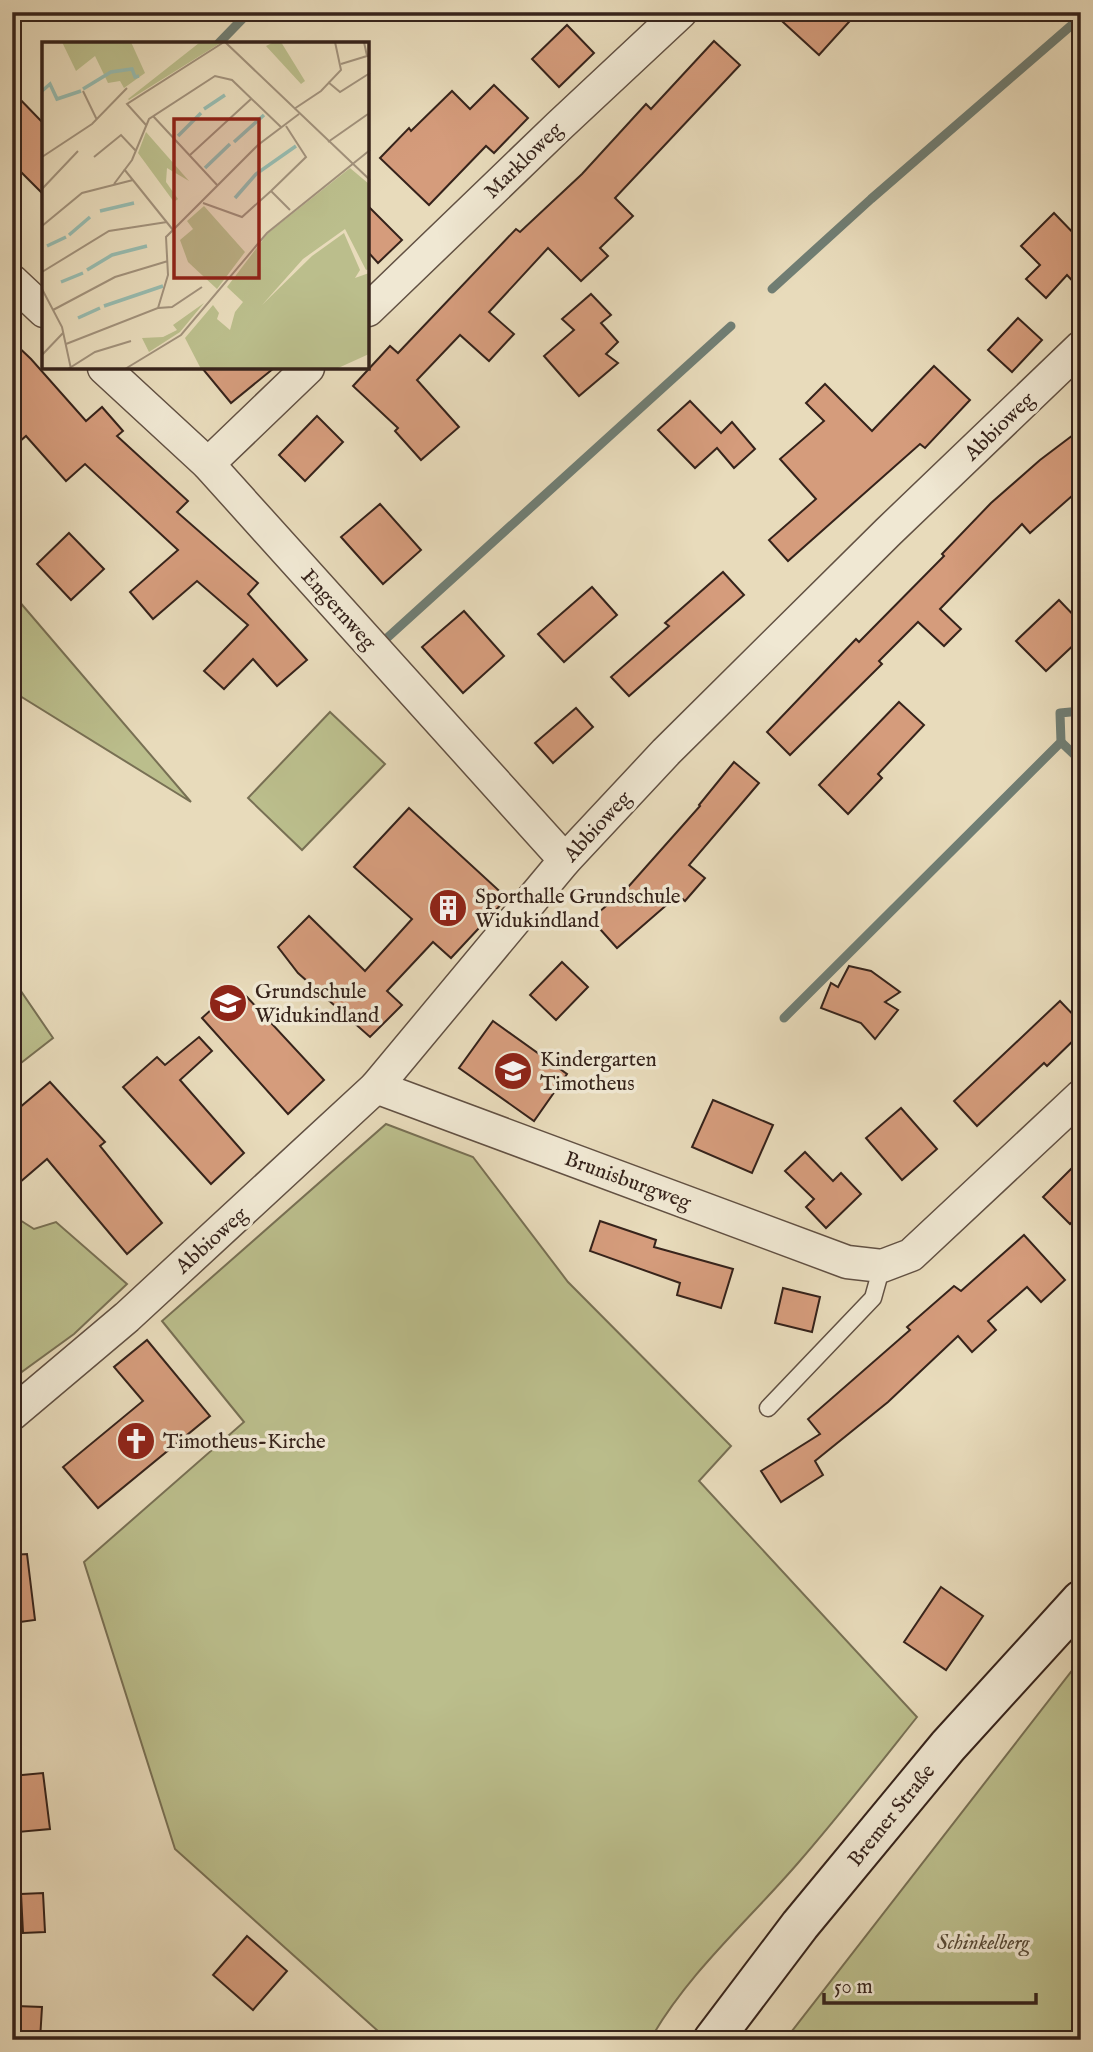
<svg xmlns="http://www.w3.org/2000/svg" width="1093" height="2052" viewBox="0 0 1093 2052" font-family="'IM FELL English',serif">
<rect width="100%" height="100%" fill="#e8dbbb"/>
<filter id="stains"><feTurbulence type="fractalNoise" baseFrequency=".00286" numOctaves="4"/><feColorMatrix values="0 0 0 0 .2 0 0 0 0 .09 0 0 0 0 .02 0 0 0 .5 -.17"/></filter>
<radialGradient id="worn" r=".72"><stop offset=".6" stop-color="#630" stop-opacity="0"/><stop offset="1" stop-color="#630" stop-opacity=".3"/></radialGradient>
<g fill="#bbbe8c" stroke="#787054" stroke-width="2">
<polygon points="12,593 191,802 12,691"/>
<polygon points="330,712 385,764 302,850 248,798"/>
<polygon points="12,978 53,1038 12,1070"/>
<path d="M 386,1124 L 473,1157 L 568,1282 L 731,1446 L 699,1481 L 917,1717 C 878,1766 839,1816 798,1863 C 748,1921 688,1973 650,2040 L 388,2040 L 175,1849 L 84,1562 L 244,1422 L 162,1321 Z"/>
<polygon points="12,1215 34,1229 56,1222 127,1284 74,1334 12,1379"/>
<polygon points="1081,1659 1081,2040 785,2040"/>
</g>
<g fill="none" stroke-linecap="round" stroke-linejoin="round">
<g stroke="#707e74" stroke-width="9">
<polyline points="218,44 249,12"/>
<polyline points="772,289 871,199 1081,17"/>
<polyline points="387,638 731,326"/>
<polyline points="1061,742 1081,761"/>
<polyline points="784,1018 1061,742 1060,713 1081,711"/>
</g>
</g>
<g fill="#d59c7c" stroke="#36231b" stroke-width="2">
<polygon points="772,12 858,12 819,55"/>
<polygon points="567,25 594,53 559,87 532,59"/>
<polygon points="714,41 740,65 615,198 633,216 600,248 608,256 581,281 548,248 489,312 514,334 489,361 460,335 417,380 459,427 421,460 395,431 398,428 353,386 390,346 398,353 516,229 520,232 582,174 646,104 651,109"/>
<polygon points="494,85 528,118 494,153 486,146 429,205 380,158 409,128 411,131 452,91 470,109"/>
<polygon points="12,91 44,124 44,195 12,163"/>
<polygon points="368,206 402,240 378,263 368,252"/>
<polygon points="1054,213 1081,241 1081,290 1067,275 1046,298 1026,279 1040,265 1021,246"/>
<polygon points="591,294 611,315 601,323 618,342 606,354 618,363 579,396 544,356 574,330 562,319"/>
<polygon points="1018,318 1042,340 1012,372 988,350"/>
<polygon points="12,341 31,359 86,421 102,407 123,431 117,436 188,501 177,512 258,583 248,594 307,660 277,686 253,659 224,689 204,671 248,625 197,581 153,619 130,592 178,550 85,464 66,481 26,436 12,448"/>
<polygon points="934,366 970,400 925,448 920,444 788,561 769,540 816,499 780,459 824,421 806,403 825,384 872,431"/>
<polygon points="202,368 274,368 231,403"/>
<polygon points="690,401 721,433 732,422 755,449 734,468 717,448 695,468 658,430"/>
<polygon points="317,416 343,442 305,481 279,455"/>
<polygon points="1081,429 1081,488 1030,533 1022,524 940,609 961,629 944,646 918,622 879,661 882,664 790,755 767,732 856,639 859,642 944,556 942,554 991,503 1040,460"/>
<polygon points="380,504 421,550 383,584 341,537"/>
<polygon points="69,533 104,569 71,600 37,564"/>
<polygon points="723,572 744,595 629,696 611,677 669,626 665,623"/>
<polygon points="592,587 617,615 564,662 538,634"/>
<polygon points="1059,600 1081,623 1081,638 1046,671 1016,641"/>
<polygon points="464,611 504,656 463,693 422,647"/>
<polygon points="899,702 924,725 878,774 882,778 848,814 819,785"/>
<polygon points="576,708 593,727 553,763 535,743"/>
<polygon points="734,762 759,783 689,865 705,878 685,901 678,895 617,948 591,919 629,886 700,806 699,805"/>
<polygon points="409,808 507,898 451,958 433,942 387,991 402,1005 370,1037 298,973 278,947 309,916 365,971 412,919 354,867"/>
<polygon points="562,962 588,987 556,1020 530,995"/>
<polygon points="849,966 871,971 900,992 885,1002 898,1010 875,1039 861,1023 821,1008 831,983 838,987"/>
<polygon points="235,988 247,997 324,1080 288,1114 202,1018"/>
<polygon points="1060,1001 1081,1023 1081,1033 1047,1066 1044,1063 977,1126 954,1101"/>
<polygon points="493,1021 567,1074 534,1121 459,1068"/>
<polygon points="199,1037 212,1051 180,1080 244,1153 211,1184 123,1087 157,1057 165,1065"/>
<polygon points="50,1082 105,1142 100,1146 162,1223 127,1254 47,1159 12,1189 12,1114"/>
<polygon points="713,1100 773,1125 752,1173 692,1147"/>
<polygon points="901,1108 937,1149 902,1180 866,1138"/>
<polygon points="805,1152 833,1181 841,1173 861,1194 826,1228 806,1207 814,1199 785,1171"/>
<polygon points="1081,1159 1081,1213 1070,1224 1043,1197"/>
<polygon points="600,1221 656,1240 654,1247 733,1269 721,1308 677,1295 680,1283 590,1251"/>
<polygon points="1024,1235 1065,1280 1041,1302 1027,1287 988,1321 996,1330 972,1352 958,1336 888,1402 815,1461 823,1475 781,1502 761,1471 820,1434 808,1419 910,1330 907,1327 954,1286 961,1291"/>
<polygon points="783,1288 820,1297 812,1332 775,1323"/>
<polygon points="147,1340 210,1416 98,1508 63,1467 143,1401 114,1367"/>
<polygon points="27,1554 35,1620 12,1623 12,1555"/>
<polygon points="941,1587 983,1616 946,1670 904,1642"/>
<polygon points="43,1773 50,1829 18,1832 12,1776"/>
<polygon points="43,1893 45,1932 23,1933 21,1894"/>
<polygon points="247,1936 287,1971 253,2010 213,1975"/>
<polygon points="16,2006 42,2007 40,2040 14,2040"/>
</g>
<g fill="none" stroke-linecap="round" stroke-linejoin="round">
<defs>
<polyline id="lane" points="768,1408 873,1298 882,1266"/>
<g id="street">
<polyline points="12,281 44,311"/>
<polyline points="368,310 559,126 681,12"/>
<polyline points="104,368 208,464 565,860"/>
<polyline points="208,464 308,368"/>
<polyline points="376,1087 847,1262 882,1266 911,1255 1081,1096"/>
<polyline points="12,1414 127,1317 376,1087 565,860 666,752 888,532 1081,347"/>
</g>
<polyline id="secondary" points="713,2040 800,1925 948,1746 1081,1600"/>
</defs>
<use href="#lane" stroke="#625143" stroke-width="19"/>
<use href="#street" stroke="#625143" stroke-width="35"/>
<use href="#secondary" stroke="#36231b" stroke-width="42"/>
<use href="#lane" stroke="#f0e8d3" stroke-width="16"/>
<use href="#street" stroke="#f0e8d3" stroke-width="32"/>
<use href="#secondary" stroke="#f0e8d3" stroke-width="38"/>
</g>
<defs>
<symbol id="building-disc" viewBox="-11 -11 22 22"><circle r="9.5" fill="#8f2418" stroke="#f0e8d3"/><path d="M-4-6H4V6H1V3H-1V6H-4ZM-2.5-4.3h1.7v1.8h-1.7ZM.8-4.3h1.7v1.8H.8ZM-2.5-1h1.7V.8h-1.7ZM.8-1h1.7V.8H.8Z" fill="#fff"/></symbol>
<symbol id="school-disc" viewBox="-11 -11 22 22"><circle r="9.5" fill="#8f2418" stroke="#f0e8d3"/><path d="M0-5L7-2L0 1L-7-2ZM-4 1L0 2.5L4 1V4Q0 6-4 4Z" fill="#fff"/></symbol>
<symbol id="church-disc" viewBox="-11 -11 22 22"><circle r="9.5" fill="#8f2418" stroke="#f0e8d3"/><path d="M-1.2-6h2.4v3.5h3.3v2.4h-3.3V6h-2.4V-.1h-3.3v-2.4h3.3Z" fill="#fff"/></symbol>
</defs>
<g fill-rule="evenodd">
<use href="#building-disc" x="426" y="886" width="44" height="44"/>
<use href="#school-disc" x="206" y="981" width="44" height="44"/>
<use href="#school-disc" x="491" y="1049" width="44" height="44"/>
<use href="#church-disc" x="114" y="1419" width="44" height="44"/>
</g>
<g text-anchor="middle" stroke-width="7" stroke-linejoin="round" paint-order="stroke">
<g font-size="21" fill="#36231b" stroke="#f0e8d3">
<text transform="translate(523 160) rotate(-44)" y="7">Markloweg</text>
<text transform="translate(999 426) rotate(-44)" y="7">Abbioweg</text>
<text transform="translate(339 609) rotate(48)" y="7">Engernweg</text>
<text transform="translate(597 826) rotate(-47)" y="7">Abbioweg</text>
<text transform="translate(628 1180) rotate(20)" y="7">Brunisburgweg</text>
<text transform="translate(211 1240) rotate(-42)" y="7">Abbioweg</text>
<text transform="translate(891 1815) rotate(-51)" y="7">Bremer Straße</text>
</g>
<g font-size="21" fill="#36231b" stroke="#f0e8d3" text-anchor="start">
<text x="475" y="903">Sporthalle Grundschule<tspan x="475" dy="24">Widukindland</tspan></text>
<text x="255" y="998">Grundschule<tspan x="255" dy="24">Widukindland</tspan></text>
<text x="540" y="1066">Kindergarten<tspan x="540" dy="24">Timotheus</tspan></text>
<text x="163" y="1448">Timotheus-Kirche</text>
</g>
<g font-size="21" font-style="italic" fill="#574a37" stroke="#f0e8d3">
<text x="983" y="1949">Schinkelberg</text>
</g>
</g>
<g transform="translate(42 42)">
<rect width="327" height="327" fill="#e8dbbb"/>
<path d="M 20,0 L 89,0 L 103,31 L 82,46 L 78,39 L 66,41 L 53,14 L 34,29 ZM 180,0 L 87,58 L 86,57 L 157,1 ZM 232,0 L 239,0 L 263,39 L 259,42 L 224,4 ZM 104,90 L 147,139 L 125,126 L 124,140 L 136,157 L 132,160 L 96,111 ZM 308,126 L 327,142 L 327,227 L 324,228 L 303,187 L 261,217 L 220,263 L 270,214 L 302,191 L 318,228 L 313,236 L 327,231 L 327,312 L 294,327 L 159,327 L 143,296 L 171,263 L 177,271 L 175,277 L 188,288 L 193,270 L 201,260 L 185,245 L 226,191 ZM 162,164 L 203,210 L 175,247 L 146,220 L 138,198 L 151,187 L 145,179 ZM 162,261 L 138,290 L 107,310 L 100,296 L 121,295 L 135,288 L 131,283 Z" fill="#bbbe8c"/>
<path fill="none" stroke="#97bbaf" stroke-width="3.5" d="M 41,47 L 69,30 L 90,27 L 93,35 L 97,34M 0,49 L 8,42 L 15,57 L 39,49M 162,67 L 183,53M 136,94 L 159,71M 192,100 L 222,73M 163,126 L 188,102M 193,156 L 214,132 L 254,104M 58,169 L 92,161M 27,193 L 48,175M 5,204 L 24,195M 45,228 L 70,213 L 105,204M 19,240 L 41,231M 62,264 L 121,244M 36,276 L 58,266"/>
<path fill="none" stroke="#a1917b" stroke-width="2" d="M 183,0 L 328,138M 299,22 L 325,14 L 322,0M 286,40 L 298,50 L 328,31M 41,49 L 55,78M 252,67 L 279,49 L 299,28 L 293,0M 111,74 L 176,144M 104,83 L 85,62 L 182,0M 286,100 L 326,72M 148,113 L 209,57M 0,115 L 50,82 L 85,46M 52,115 L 79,93 L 94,109M 82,127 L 131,188M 72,142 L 90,118 L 107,77 L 173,34 L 190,38 L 240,86M 0,147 L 36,109M 229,149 L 248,168M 161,161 L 200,175 L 229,149 L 264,115 L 244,84M 0,184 L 40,151 L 91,138M 0,230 L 67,189 L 125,180M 0,247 L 20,285 L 29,327M 116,266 L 130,265 L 160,245M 11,268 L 73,235 L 126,219M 24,302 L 116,266 L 126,233 L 124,195 L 216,103 L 257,72M 0,313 L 21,291M 26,327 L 53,310 L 89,299M 83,327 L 139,293 L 225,191 L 328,108"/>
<path fill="#8f2418" fill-opacity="0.15" stroke="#8f2418" stroke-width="3.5" d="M 132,77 L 217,77 L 217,236 L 132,236 Z"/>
<rect width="327" height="327" fill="none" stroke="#36231b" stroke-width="3.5"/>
</g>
<rect width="1093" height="2052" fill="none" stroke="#e8dbbb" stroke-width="42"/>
<rect x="14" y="14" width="1065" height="2024" fill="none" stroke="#36231b" stroke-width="3.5"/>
<rect x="21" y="21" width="1051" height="2010" fill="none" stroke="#36231b" stroke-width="2"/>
<path d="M824 1993v10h212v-10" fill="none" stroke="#36231b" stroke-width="3.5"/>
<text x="834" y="1993" font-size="21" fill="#36231b" stroke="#f0e8d3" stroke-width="5" paint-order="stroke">50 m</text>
<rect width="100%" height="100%" filter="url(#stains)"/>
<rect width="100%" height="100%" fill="url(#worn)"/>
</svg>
